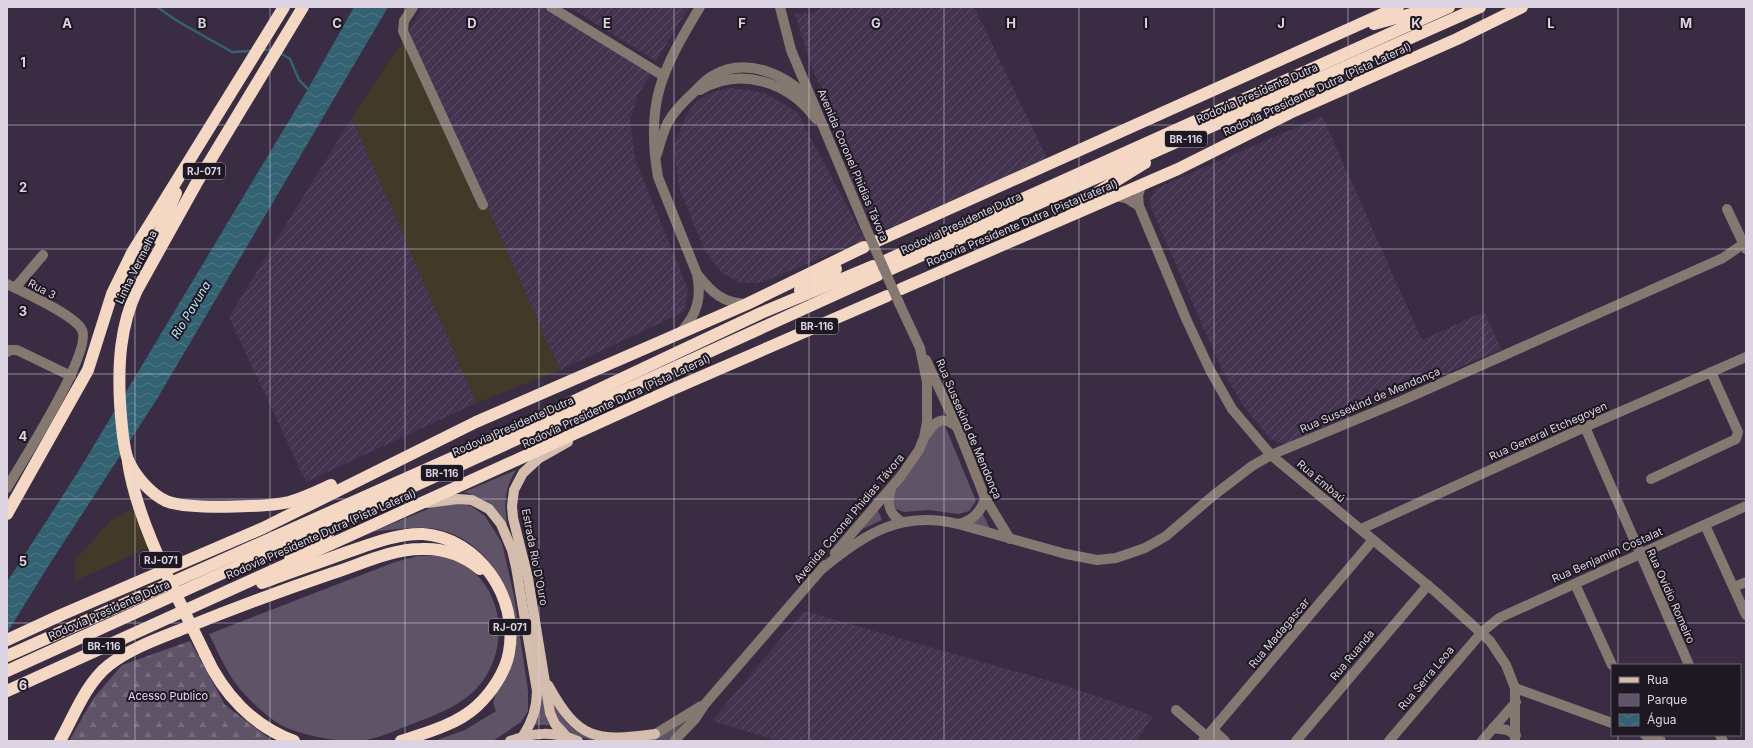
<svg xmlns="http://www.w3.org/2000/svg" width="1753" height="748" viewBox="0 0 1753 748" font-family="Inter,sans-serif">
<defs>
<pattern id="industrial-furrows" width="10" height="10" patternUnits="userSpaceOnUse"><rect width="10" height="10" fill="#453450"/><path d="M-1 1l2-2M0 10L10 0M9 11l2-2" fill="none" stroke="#5f5069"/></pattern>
<pattern id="forest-firs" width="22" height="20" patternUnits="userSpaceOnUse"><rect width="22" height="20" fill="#5f5368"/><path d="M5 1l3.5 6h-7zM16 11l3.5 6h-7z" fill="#756b7d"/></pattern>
<pattern id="water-waves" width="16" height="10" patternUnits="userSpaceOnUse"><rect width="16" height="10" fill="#336373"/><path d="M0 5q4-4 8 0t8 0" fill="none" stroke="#507887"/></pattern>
</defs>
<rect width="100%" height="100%" fill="#3a2d43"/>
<g fill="#413a29">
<polygon points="409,31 560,370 476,403 352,118"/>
<polygon points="135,507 149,547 75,581 75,560 111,520"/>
</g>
<g fill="url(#industrial-furrows)">
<polygon points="423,7 543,7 652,73 638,94 630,121 636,162 688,289 684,312 560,370 409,31"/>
<polygon points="569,7 689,7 656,61"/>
<polygon points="824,7 974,7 1047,158 888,229 870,220 849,174 822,88 814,74 795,14 811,13"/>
<polygon points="732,88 765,93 797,112 865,240 760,283 741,283 722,273 705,251 679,188 674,146 686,115 694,105 706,95 720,90"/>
<polygon points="1322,116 1422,340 1484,312 1501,349 1285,444 1277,442 1269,437 1244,407 1223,372 1149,203 1155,189"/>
<polygon points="352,118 476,403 306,482 229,317"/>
<polygon points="804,611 1070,687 1153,716 1136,741 779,741 712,721"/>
</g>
<g fill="#5f5368">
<polygon points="939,424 945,426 976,501 969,511 959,514 928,510 904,512 896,509 890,500 935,426"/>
<path d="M 516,470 C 504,491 504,500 507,524 C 494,505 486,499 464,492 Z"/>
<path d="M 455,503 L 471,506 L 485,516 L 502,543 L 514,596 L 528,691 L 528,711 L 521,722 L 493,741 L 434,741 L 465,730 L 496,711 L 493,703 C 498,685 504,667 509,650 C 511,644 515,636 515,629 C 513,581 477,531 427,528 C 409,527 390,530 372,532 L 433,507 Z"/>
<polygon points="877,508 882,520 856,532"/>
<polygon points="982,512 991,531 970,525"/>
<path d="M 418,556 C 428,556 441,555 451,559 C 505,578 513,650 476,689 C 457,708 431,717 407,726 C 391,732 373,741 355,741 C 332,741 308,736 287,728 C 269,721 239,691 230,675 C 222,662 216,648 209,634 L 395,562 Z"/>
<polygon points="542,686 545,712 550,725 534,725"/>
<path d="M 549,695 C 562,720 572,734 601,741 C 585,741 559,730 553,714 C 551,708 550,701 549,695 Z"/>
<polygon points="684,723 667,741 652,741"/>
</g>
<polygon fill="url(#forest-firs)" points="190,641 225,705 273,741 69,741 93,699 122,665"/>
<polygon fill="url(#water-waves)" points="354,7 388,7 157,399 47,568 7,633 7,582 78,472 308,89"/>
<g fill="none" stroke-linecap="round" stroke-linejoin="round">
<g stroke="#336373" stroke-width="2.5">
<polyline points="157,7 179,22 232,52 252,51"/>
<polyline points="263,50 274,50"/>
<polyline points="280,53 290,59 299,80 310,91"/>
</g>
<g stroke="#847871" stroke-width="10">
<polyline points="413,7 404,21 403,31 483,205"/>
<polyline points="551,7 662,75"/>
<polyline points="780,7 791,50 865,226"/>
<path d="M 700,90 C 741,66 789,82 816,119"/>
<path d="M 657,154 C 660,143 663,132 668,122 C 675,110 684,101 694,92 C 700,86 705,80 712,76 C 746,56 787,74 810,101"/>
<polyline points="1141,186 1138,196 1139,206 1187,321 1210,370 1232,409 1271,455 1437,593 1490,641 1506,665 1515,688 1515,741"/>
<polyline points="1115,196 1126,198 1139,206"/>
<polyline points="1727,209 1746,249"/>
<path d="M 698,275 C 712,293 723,303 747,304"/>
<path d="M 7,284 C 23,292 75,315 82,330 C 93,352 21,463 7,488"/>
<polyline points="15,288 43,255"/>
<path d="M 681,332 C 697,314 702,298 697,274 L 658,177 C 645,102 662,70 700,7"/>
<polyline points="7,352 10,350 17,350 71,376"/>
<polyline points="926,360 957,427 985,498 1010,539"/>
<polyline points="1585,427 1689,665"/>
<path d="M 926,435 C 935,421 942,415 957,427"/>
<polyline points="1651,479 1736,439 1738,432 1711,372"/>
<path d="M 891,489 C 886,504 889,514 902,522"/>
<path d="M 958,524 C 973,521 981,512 985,498"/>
<polyline points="1705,525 1746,615"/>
<polyline points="1361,529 1585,427 1746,357"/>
<polyline points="835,553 901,476 919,450 924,438 927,422 927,382 920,348 899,303"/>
<path d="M 822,569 C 864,534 901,510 958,524 L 1066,554 L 1097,560 L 1116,558 L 1145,548 L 1166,536 L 1214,495 L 1252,466 L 1271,455 L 1401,401 L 1723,258 L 1746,242"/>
<polyline points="1575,584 1612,665"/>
<polyline points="1734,587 1746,582"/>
<polyline points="1515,688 1612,723"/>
<polyline points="1176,710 1212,741"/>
<polyline points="1493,728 1507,730 1516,735"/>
<polyline points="1213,730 1225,741"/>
<polyline points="1645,735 1661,741"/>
<polyline points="1720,735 1723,741"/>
<polyline points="644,741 701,706"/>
<polyline points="674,741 695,719 705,704 825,565"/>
<polyline points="1203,741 1373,540"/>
<polyline points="1296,741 1428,585"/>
<polyline points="1389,741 1482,632 1499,618 1746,506"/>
<polyline points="1482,741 1516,702"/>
</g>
<g stroke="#d5bdad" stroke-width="10">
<path d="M 427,503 L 458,499 L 472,500 L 489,509 L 501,524 L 512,550 L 516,567 L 537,691 C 537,708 533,721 523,736"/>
<path d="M 548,685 C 578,740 596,742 655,734"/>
<polyline points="566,736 555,724 550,713 528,578 513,518 512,506 514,490 523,473 538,459 568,442"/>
<path d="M 510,741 C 534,732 554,731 578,741"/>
</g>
<g stroke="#f5d8c4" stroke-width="12">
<path d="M 303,7 L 196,184 L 137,290 C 120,326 118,364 120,403 C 121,417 123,451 129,462 C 136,477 151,494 166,501 C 187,510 266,507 289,502 C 304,498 318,491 331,485"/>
<polyline points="1374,24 1433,8"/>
<polyline points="1072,208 1145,163"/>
<polyline points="157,238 176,193"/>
<polyline points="877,241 1398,7"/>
<polyline points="887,260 1449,7"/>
<path d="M 891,269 C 1087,180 1284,95 1480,7"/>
<polyline points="901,289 1178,169 1294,111 1457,39 1522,7"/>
<polyline points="800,290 836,269"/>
<polyline points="7,514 88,370 112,294 132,253 284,7"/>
<polyline points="290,556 329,532"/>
<path d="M 262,583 C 288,573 315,564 342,554 C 366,546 396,533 423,534 C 479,538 519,598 509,652 C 506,671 492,692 477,706 C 458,724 426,733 401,741"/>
<polyline points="7,640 61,615 263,528 476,422 747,304 864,247"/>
<path d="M 205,654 C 223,694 253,726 294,741"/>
<polyline points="7,656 472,449 761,313 873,266"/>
<polyline points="7,671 878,275"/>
<polyline points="7,691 673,389 887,296"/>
<path d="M 60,741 C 74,716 86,683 109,665 C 131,648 160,638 185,628 C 234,608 283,590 333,573 C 361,564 392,549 421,549 C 442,548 463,555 480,569"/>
</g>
<polyline stroke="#847871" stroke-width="10" points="865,226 899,303"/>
<path stroke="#f5d8c4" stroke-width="12" d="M 128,462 C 138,526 177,595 205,654"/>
</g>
<path fill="none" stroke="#dcd4e2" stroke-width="1" stroke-opacity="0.55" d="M 135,7 L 135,741M 270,7 L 270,741M 405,7 L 405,741M 539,7 L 539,741M 674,7 L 674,741M 809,7 L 809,741M 944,7 L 944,741M 1079,7 L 1079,741M 1214,7 L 1214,741M 1348,7 L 1348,741M 1483,7 L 1483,741M 1618,7 L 1618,665M 7,125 L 1746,125M 7,249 L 1746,249M 7,374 L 1746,374M 7,499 L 1746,499M 7,623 L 1746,623M 1618,735 L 1618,741"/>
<g text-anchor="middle" stroke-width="4" stroke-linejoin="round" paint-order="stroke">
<g fill="#1e1822" stroke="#a39ca8" stroke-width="1">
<rect x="1165" y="131" width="42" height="16" rx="3"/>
<rect x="183" y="163" width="42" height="16" rx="3"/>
<rect x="796" y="318" width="42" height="16" rx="3"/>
<rect x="421" y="465" width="42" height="16" rx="3"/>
<rect x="140" y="552" width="42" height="16" rx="3"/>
<rect x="489" y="619" width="42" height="16" rx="3"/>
<rect x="83" y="638" width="42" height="16" rx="3"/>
</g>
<g font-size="10" font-weight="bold" fill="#dcd4e2">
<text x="1186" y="143">BR-116</text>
<text x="204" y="175">RJ-071</text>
<text x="817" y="330">BR-116</text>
<text x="442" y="477">BR-116</text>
<text x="161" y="564">RJ-071</text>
<text x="510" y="631">RJ-071</text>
<text x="104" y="650">BR-116</text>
</g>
<g font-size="11" fill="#dcd4e2" stroke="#1e1822">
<text transform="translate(1317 89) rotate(-25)" y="4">Rodovia Presidente Dutra (Pista Lateral)</text>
<text transform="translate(1257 93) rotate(-24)" y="4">Rodovia Presidente Dutra</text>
<text transform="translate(853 165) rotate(67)" y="4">Avenida Coronel Phidias Távora</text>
<text transform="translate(961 223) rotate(-25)" y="4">Rodovia Presidente Dutra</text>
<text transform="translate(1022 223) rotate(-23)" y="4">Rodovia Presidente Dutra (Pista Lateral)</text>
<text transform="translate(136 267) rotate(-64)" y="4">Linha Vermelha</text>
<text transform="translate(42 289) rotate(28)" y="4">Rua 3</text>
<text transform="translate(1370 400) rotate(-23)" y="4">Rua Sussekind de Mendonça</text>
<text transform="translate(616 401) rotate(-25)" y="4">Rodovia Presidente Dutra (Pista Lateral)</text>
<text transform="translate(513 426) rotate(-24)" y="4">Rodovia Presidente Dutra</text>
<text transform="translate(969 429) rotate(67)" y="4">Rua Sussekind de Mendonça</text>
<text transform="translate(1548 431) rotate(-24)" y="4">Rua General Etchegoyen</text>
<text transform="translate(1321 481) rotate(40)" y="4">Rua Embaú</text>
<text transform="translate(849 518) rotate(-50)" y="4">Avenida Coronel Phidias Távora</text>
<text transform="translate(321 534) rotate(-24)" y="4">Rodovia Presidente Dutra (Pista Lateral)</text>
<text transform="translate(1607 555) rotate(-24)" y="4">Rua Benjamim Costalat</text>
<text transform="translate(535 557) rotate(79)" y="4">Estrada Rio D'Ouro</text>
<text transform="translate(1671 596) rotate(66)" y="4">Rua Ovídio Romeiro</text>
<text transform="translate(109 610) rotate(-24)" y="4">Rodovia Presidente Dutra</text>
<text transform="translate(1279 633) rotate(-50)" y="4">Rua Madagascar</text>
<text transform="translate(1352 655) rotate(-50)" y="4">Rua Ruanda</text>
<text transform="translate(1426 678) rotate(-50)" y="4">Rua Serra Leoa</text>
</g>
<g font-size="11" fill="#ead5f9" stroke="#1e1822">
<text x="168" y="700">Acesso Publico</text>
</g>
<g font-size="12" font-style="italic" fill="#bae9f9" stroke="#1e1822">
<text transform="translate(191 310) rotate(-59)" y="4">Rio Pavuna</text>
</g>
</g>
<g font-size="13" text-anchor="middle" font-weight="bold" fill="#dcd4e2" stroke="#1e1822" stroke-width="4" stroke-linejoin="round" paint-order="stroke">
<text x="67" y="28">A</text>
<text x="202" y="28">B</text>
<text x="337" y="28">C</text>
<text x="472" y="28">D</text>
<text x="607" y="28">E</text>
<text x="742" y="28">F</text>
<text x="876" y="28">G</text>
<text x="1011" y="28">H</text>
<text x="1146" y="28">I</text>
<text x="1281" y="28">J</text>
<text x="1416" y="28">K</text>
<text x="1551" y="28">L</text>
<text x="1686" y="28">M</text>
<text x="23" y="67">1</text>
<text x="23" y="192">2</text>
<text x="23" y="316">3</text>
<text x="23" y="441">4</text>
<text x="23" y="566">5</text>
<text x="23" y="690">6</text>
</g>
<rect width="1753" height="748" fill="none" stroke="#dcd4e2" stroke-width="16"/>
<rect x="1611" y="664" width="130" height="72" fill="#1e1822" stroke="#6a636f"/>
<rect x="1619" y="677" width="20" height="6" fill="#d5bdad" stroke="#6a636f"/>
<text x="1647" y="684" font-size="12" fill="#dcd4e2">Rua</text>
<rect x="1619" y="694" width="20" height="12" fill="#5f5368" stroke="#6a636f"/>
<text x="1647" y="704" font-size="12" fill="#dcd4e2">Parque</text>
<rect x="1619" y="714" width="20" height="12" fill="url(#water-waves)" stroke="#6a636f"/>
<text x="1647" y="724" font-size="12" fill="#dcd4e2">Água</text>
</svg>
